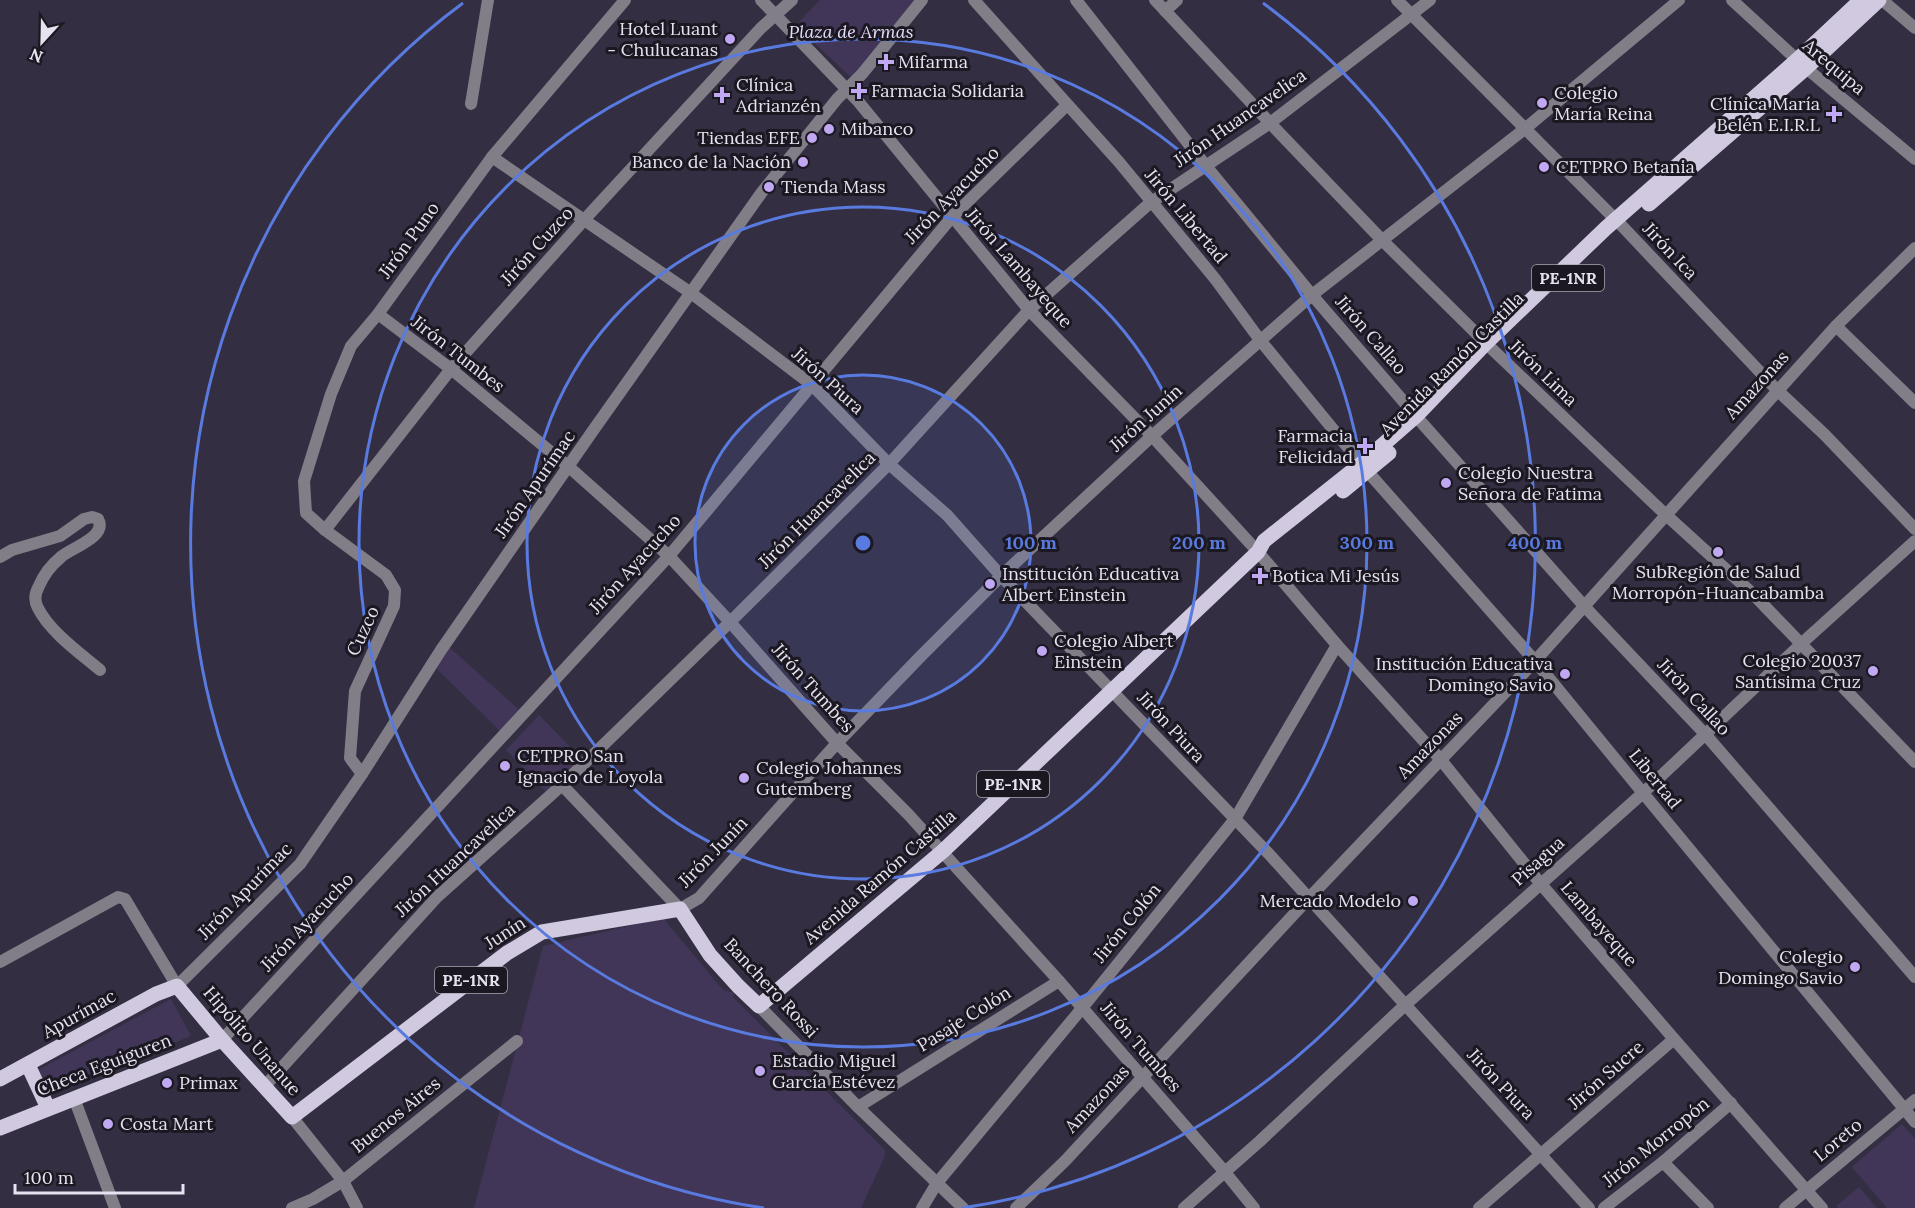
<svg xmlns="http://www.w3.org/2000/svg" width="1915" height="1208" viewBox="0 0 1915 1208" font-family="Lora,serif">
<rect width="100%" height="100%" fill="#342e42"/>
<g fill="#413658">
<polygon points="820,0 923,0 852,78 798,28 797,25 799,22"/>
<polygon points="448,646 524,714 504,735 433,665"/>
<polygon points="539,715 583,760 546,792 506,750"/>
<polygon points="663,918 723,990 734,993 733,997 885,1150 885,1156 861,1208 474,1208 543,946"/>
<polygon points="171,999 191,1036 48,1093 36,1071"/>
<polygon points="1902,1124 1915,1139 1915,1208 1887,1208 1852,1167"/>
<polygon points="1859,1187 1877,1208 1838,1208 1836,1206"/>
</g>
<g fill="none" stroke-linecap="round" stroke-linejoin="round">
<g stroke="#817e88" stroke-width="12">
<polyline points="761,0 857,100 1029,310 1152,436 1258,552 1337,645 1441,760 1540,883 1674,1039 1822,1208"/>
<polyline points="1076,0 1206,166 1312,295 1422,423 1585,607 1705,734 1915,977"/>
<polyline points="1155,0 1270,123 1381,239 1492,349 1665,514 1753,594 1915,762"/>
<polyline points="1397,0 1623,227 1777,390 1825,435 1915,529"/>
<polyline points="1732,0 1806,68 1915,159"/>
<polyline points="1882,0 1915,28"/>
<polyline points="1165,11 1177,0"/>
<polyline points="471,104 488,0"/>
<polyline points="492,157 691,293 812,385 889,464 947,515 1001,576 1269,854 1589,1208"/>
<polyline points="378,314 451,369 569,467 669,556 730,622 837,743 908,814 1059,981 1224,1171 1254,1208"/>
<polyline points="1836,326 1915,403"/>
<polyline points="325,530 451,369 584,220"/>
<path d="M 0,557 L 12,550 L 60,536 L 84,519 L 92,517 L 98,519 C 108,537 71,548 61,557 C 50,566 44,574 39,586 C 35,593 34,601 38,608 C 49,631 81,654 100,670"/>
<polyline points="362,774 350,758 355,691 394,606 395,590 386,575 325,530 306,513 304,481 331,394 351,346 378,314 492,157 625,0"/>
<polyline points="562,785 680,909 699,898 837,743 920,657 1001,576 1152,436 1312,295 1526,128 1679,0"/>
<polyline points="0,962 118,897 125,899 177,986 300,864 362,774 441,650 592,432 762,192 837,99 862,74 922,0"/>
<polyline points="759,1006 858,1107 963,1208"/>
<polyline points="222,1040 669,556 952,217 1067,105"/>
<polyline points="264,1087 437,897 562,785 730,622 889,464 1029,310 1150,203 1270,123 1430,0"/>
<polyline points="74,1098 115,1208"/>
<polyline points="858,1107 1059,981"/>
<polyline points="292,1117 343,1181 357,1208"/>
<polyline points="1663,1162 1708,1208"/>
<polyline points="292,1208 313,1199 343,1181 517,1041"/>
<polyline points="922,1208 937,1183 1083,1007 1235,819 1337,645"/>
<polyline points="1016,1208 1065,1161 1308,899 1535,661 1836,326 1915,248"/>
<polyline points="1184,1208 1260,1141 1404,1006 1643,793 1915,1122"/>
<polyline points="1479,1208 1674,1039"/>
<polyline points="1604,1208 1663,1162 1731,1103"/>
<polyline points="1785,1208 1915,1100"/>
</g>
<g stroke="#817e88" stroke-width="12">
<polyline points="974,0 1119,162 1216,280 1260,340 1368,472 1535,661 1643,793 1802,643 1915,541"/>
<polyline points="584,220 761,28 792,0"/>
</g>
<g stroke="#d0c9df" stroke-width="15">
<polyline points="1649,204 1806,68 1879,0"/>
<polyline points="1343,491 1389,453"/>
<polyline points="28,1065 48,1108"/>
<polyline points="0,1079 156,994 177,986 222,1040 292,1117 507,953 542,932 680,909 710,955 738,986 759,1006 943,851 1258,552 1264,541 1362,463 1417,415 1486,343 1606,228 1797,60 1861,0"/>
<polyline points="0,1128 222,1040"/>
</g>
</g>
<circle cx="863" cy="543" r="168" fill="#597adf" fill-opacity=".12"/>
<g fill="none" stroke="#597adf" stroke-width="3">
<circle cx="863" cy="543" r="168"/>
<circle cx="863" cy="543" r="336"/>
<circle cx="863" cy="543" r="504"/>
<path d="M764 1208A672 672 0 0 1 463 3M1263 3A672 672 0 0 1 962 1208"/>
</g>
<g fill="#c0a8f3" stroke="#1b1821" stroke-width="2">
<circle cx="730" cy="39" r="6"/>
<path d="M883 53h6v6h6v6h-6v6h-6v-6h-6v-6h6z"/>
<path d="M856 82h6v6h6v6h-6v6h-6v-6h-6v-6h6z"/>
<path d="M719 86h6v6h6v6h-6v6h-6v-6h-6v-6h6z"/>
<circle cx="1542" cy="103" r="6"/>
<path d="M1831 105h6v6h6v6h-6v6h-6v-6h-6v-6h6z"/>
<circle cx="829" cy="129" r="6"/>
<circle cx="812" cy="138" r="6"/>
<circle cx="803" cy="162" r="6"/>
<circle cx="1544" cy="167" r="6"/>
<circle cx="769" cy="187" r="6"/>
<path d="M1362 437h6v6h6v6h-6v6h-6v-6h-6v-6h6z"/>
<circle cx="1446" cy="483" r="6"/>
<circle cx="1718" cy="552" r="6"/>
<path d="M1257 567h6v6h6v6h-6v6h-6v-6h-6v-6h6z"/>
<circle cx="990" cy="584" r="6"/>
<circle cx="1042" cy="651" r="6"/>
<circle cx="1873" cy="671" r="6"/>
<circle cx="1565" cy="674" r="6"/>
<circle cx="505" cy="766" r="6"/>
<circle cx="744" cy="778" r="6"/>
<circle cx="1413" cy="901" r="6"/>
<circle cx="1855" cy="967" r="6"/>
<circle cx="760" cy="1071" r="6"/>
<circle cx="167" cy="1083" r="6"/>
<circle cx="108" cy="1124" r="6"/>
</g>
<g text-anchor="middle" stroke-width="6" stroke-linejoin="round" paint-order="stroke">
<g fill="#1b1821" stroke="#a9a5b1" stroke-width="1.5">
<rect x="1532" y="265" width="72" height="26" rx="4.5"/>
<rect x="977" y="771" width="72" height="26" rx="4.5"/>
<rect x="435" y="967" width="72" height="26" rx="4.5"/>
</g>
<g font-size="16" font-weight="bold" fill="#e6e2ef">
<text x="1568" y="284">PE-1NR</text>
<text x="1013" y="790">PE-1NR</text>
<text x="471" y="986">PE-1NR</text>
</g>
<g font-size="18" fill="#e6e2ef" stroke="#1b1821" text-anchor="start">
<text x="718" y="35" text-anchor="end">Hotel Luant<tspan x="718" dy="21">- Chulucanas</tspan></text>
<text x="898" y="68">Mifarma</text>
<text x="736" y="91">Clínica<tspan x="736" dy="21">Adrianzén</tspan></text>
<text x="871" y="97">Farmacia Solidaria</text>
<text x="1554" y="99">Colegio<tspan x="1554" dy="21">María Reina</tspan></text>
<text x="1820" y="110" text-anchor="end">Clínica María<tspan x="1820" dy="21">Belén E.I.R.L</tspan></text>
<text x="841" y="135">Mibanco</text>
<text x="800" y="144" text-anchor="end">Tiendas EFE</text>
<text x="791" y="168" text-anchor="end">Banco de la Nación</text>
<text x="1556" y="173">CETPRO Betania</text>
<text x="781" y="193">Tienda Mass</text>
<text x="1353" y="442" text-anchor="end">Farmacia<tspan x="1353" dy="21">Felicidad</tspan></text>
<text x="1458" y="479">Colegio Nuestra<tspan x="1458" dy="21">Señora de Fatima</tspan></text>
<text x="1718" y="578" text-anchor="middle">SubRegión de Salud<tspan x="1718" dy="21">Morropón-Huancabamba</tspan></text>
<text x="1002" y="580">Institución Educativa<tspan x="1002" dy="21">Albert Einstein</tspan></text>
<text x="1272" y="582">Botica Mi Jesús</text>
<text x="1054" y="647">Colegio Albert<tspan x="1054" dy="21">Einstein</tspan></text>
<text x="1861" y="667" text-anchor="end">Colegio 20037<tspan x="1861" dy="21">Santísima Cruz</tspan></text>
<text x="1553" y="670" text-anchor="end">Institución Educativa<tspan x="1553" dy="21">Domingo Savio</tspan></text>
<text x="517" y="762">CETPRO San<tspan x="517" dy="21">Ignacio de Loyola</tspan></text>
<text x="756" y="774">Colegio Johannes<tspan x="756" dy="21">Gutemberg</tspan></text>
<text x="1401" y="907" text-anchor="end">Mercado Modelo</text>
<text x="1843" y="963" text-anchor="end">Colegio<tspan x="1843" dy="21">Domingo Savio</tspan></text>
<text x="772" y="1067">Estadio Miguel<tspan x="772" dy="21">García Estévez</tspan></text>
<text x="179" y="1089">Primax</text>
<text x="120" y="1130">Costa Mart</text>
</g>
<g font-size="18" font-style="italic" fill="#e6dcfc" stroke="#1b1821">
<text x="851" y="38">Plaza de Armas</text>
</g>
<g font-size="18" fill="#e6e2ef" stroke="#1b1821">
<text transform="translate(1834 67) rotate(40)" y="6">Arequipa</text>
<text transform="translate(1240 118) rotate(-35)" y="6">Jirón Huancavelica</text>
<text transform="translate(952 195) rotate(-46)" y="6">Jirón Ayacucho</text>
<text transform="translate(1186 216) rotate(50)" y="6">Jirón Libertad</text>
<text transform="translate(409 240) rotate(-54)" y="6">Jirón Puno</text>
<text transform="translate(537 246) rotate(-48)" y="6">Jirón Cuzco</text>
<text transform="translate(1670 251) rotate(47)" y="6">Jirón Ica</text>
<text transform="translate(1019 268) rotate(49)" y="6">Jirón Lambayeque</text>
<text transform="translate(1371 335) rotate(49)" y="6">Jirón Callao</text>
<text transform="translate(458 354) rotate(38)" y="6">Jirón Tumbes</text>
<text transform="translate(1452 364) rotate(-45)" y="6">Avenida Ramón Castilla</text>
<text transform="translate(1543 373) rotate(44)" y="6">Jirón Lima</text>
<text transform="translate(828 381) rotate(42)" y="6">Jirón Piura</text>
<text transform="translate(1757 385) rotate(-48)" y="6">Amazonas</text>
<text transform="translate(1146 418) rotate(-42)" y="6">Jirón Junín</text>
<text transform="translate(535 484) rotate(-55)" y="6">Jirón Apurímac</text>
<text transform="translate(817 510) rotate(-45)" y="6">Jirón Huancavelica</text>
<text transform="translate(635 564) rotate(-48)" y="6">Jirón Ayacucho</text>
<text transform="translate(363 631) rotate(-65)" y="6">Cuzco</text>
<text transform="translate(813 688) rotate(48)" y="6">Jirón Tumbes</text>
<text transform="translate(1694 697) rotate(47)" y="6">Jirón Callao</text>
<text transform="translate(1171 727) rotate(47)" y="6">Jirón Piura</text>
<text transform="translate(1430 745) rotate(-46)" y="6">Amazonas</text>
<text transform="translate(1655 779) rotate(51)" y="6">Libertad</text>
<text transform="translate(713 852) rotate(-46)" y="6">Jirón Junín</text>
<text transform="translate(455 860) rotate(-43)" y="6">Jirón Huancavelica</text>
<text transform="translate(1538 861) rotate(-42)" y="6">Pisagua</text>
<text transform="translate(880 877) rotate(-41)" y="6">Avenida Ramón Castilla</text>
<text transform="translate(245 891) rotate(-46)" y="6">Jirón Apurímac</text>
<text transform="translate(307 922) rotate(-47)" y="6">Jirón Ayacucho</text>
<text transform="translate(1127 923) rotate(-51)" y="6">Jirón Colón</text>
<text transform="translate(1599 924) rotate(49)" y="6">Lambayeque</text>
<text transform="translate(505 933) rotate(-33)" y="6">Junín</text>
<text transform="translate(771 988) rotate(47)" y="6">Banchero Rossi</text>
<text transform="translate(79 1014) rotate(-29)" y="6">Apurímac</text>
<text transform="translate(964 1019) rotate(-32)" y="6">Pasaje Colón</text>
<text transform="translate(252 1041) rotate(49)" y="6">Hipólito Unanue</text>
<text transform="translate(1141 1047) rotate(49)" y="6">Jirón Tumbes</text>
<text transform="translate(104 1065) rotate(-21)" y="6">Checa Eguiguren</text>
<text transform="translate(1606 1075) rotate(-41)" y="6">Jirón Sucre</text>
<text transform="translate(1501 1084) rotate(47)" y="6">Jirón Piura</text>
<text transform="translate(1097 1099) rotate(-47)" y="6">Amazonas</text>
<text transform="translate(396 1115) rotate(-39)" y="6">Buenos Aires</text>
<text transform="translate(1838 1140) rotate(-40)" y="6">Loreto</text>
<text transform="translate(1656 1142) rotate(-39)" y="6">Jirón Morropón</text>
</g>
</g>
<circle cx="863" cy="543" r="9" fill="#597adf" stroke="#1b1821" stroke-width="3"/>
<g font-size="18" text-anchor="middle" font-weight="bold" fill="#597adf" stroke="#1b1821" stroke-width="6" stroke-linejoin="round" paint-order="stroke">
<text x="1031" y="549">100 m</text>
<text x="1199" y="549">200 m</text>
<text x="1367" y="549">300 m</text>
<text x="1535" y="549">400 m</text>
</g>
<g transform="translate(42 42) rotate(202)" stroke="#1b1821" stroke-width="4.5" paint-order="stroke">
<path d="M0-4.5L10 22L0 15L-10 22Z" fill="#e6e2ef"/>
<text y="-9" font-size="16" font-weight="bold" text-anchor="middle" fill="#e6e2ef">N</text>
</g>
<path d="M15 1184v9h168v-9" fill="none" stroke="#e6e2ef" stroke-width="3"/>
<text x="24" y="1184" font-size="18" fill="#e6e2ef" stroke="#1b1821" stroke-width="4.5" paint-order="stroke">100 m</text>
</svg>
